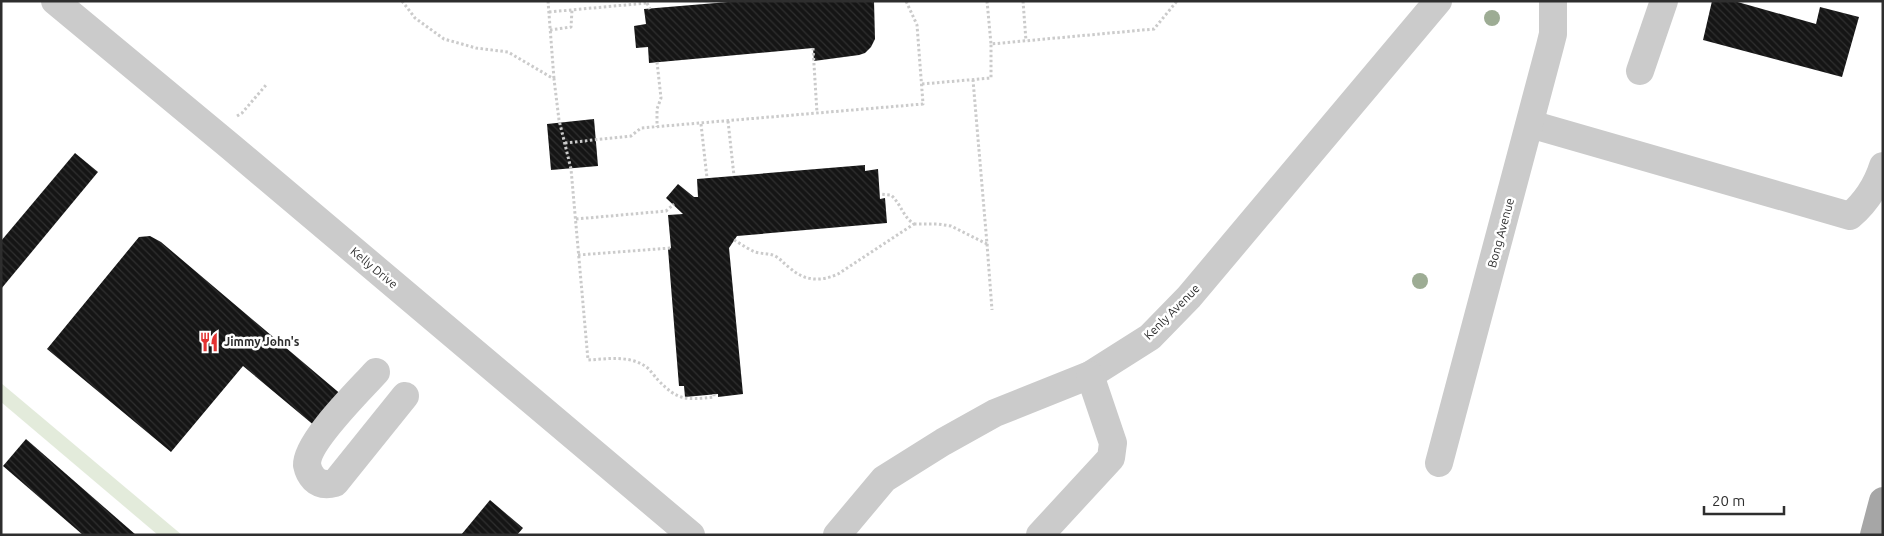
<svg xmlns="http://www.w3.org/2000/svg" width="1884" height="536" viewBox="0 0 1884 536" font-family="Ubuntu,sans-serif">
<defs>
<pattern id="building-back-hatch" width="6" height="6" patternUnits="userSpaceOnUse" patternTransform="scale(1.25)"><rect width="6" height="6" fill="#151515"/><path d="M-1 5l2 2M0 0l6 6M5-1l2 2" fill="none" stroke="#2f2f2f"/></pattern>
</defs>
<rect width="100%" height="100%" fill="#fff"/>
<polygon fill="#e3ebdb" points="1,383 182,535 158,535 1,402"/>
<g fill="url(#building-back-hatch)">
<polygon points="740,1 874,1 875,39 871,47 865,53 859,55 814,61 813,48 649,63 648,47 636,48 634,26 646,24 644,9"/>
<polygon points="1712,1 1734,1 1816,24 1820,7 1859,17 1842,77 1703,40"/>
<polygon points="594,119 598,166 551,170 547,124"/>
<polygon points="75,153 98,172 1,289 1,241"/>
<polygon points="865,165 865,171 878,169 880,199 885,198 887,223 737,236 729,248 743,394 718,397 718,394 685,397 684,386 679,386 668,249 671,248 668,215 683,214 666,198 678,184 694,197 698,197 697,179"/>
<polygon points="150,236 161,242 343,396 316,427 243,366 171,452 47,349 139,237"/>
<polygon points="26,439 136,535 83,535 3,466"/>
<polygon points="490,500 523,528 517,535 461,535"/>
</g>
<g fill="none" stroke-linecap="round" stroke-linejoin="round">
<g stroke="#cbcbcb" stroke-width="3" stroke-dasharray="2.5 2.5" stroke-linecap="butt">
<path d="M 402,1 L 415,18 L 444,39 L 476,48 L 508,52 L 554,79 L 559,120 L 571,169 L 588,360 C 607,359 628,355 645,366 C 650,369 654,376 658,380 C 678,401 686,400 714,397 L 714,394"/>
<polyline points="548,1 554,79"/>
<polyline points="987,1 991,44"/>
<polyline points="1023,1 1026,41"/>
<polyline points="647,3 650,9"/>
<polyline points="549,12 647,3 647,1"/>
<polyline points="550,30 571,27 572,10"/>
<polyline points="813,48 817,113"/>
<polyline points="657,62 661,98 657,109 657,127"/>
<polyline points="922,84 991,78 991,44 1154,29 1177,1"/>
<polyline points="237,116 242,113 266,85"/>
<polyline points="728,121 734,176"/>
<polyline points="701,124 707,178"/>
<polyline points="565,143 631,136 641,128 923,104 917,25 906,1"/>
<polyline points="576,219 666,211 674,204"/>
<polyline points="914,224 938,224 951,226 987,244 973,80"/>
<path d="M 734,240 C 741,244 748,249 755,252 C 762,254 769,253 775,256 C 781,259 784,264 790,268 C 804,281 821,282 838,274 L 914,224 C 903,217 901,204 891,195 L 880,194"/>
<polyline points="987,244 992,310"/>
<polyline points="578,255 671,248"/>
</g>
<g stroke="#cbcbcb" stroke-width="28">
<polyline points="55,1 231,147 691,535"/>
<polyline points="1640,71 1664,1"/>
<path d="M 1530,124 L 1850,216 C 1865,203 1877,185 1883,166"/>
<path d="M 376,372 C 360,390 306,442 307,465 C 308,470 310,475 314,479 C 320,485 327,485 335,483 L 405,396"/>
<polyline points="1439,463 1550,46 1553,34 1553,1"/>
<polyline points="837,535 884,479 943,442 995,413 1090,375 1150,337 1189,297 1438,1"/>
<polyline points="1040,535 1111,458 1113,443 1090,375"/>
</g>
<polyline stroke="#a6a6a6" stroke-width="28" points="1874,535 1883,501"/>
</g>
<g fill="#9dac94">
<circle cx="1492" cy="18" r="8"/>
<circle cx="1420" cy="281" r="8"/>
</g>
<defs>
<symbol id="restaurant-bare" viewBox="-9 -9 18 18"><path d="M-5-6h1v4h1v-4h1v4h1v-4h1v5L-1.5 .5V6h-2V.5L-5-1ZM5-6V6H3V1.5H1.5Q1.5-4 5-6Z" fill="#e33231" stroke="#fff" stroke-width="2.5" paint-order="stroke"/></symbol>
</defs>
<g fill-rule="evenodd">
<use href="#restaurant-bare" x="195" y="328" width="28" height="28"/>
</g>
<g text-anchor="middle" stroke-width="5" stroke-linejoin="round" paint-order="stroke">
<g font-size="12" fill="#2e2e2e" stroke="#fff">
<text transform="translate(1501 233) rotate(-75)" y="4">Bong Avenue</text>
<text transform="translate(374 268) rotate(40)" y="4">Kelly Drive</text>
<text transform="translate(1172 312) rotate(-45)" y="4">Kenly Avenue</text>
</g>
<g font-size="12" font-weight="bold" fill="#2e2e2e" stroke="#fff" text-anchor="start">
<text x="224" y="346">Jimmy John's</text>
</g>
</g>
<rect width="1884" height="536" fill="none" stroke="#2e2e2e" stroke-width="5"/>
<path d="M1704 506v8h80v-8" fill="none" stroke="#2e2e2e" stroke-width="2.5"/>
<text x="1712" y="506" font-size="15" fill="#2e2e2e" stroke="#ffffff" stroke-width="4" paint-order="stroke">20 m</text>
</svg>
